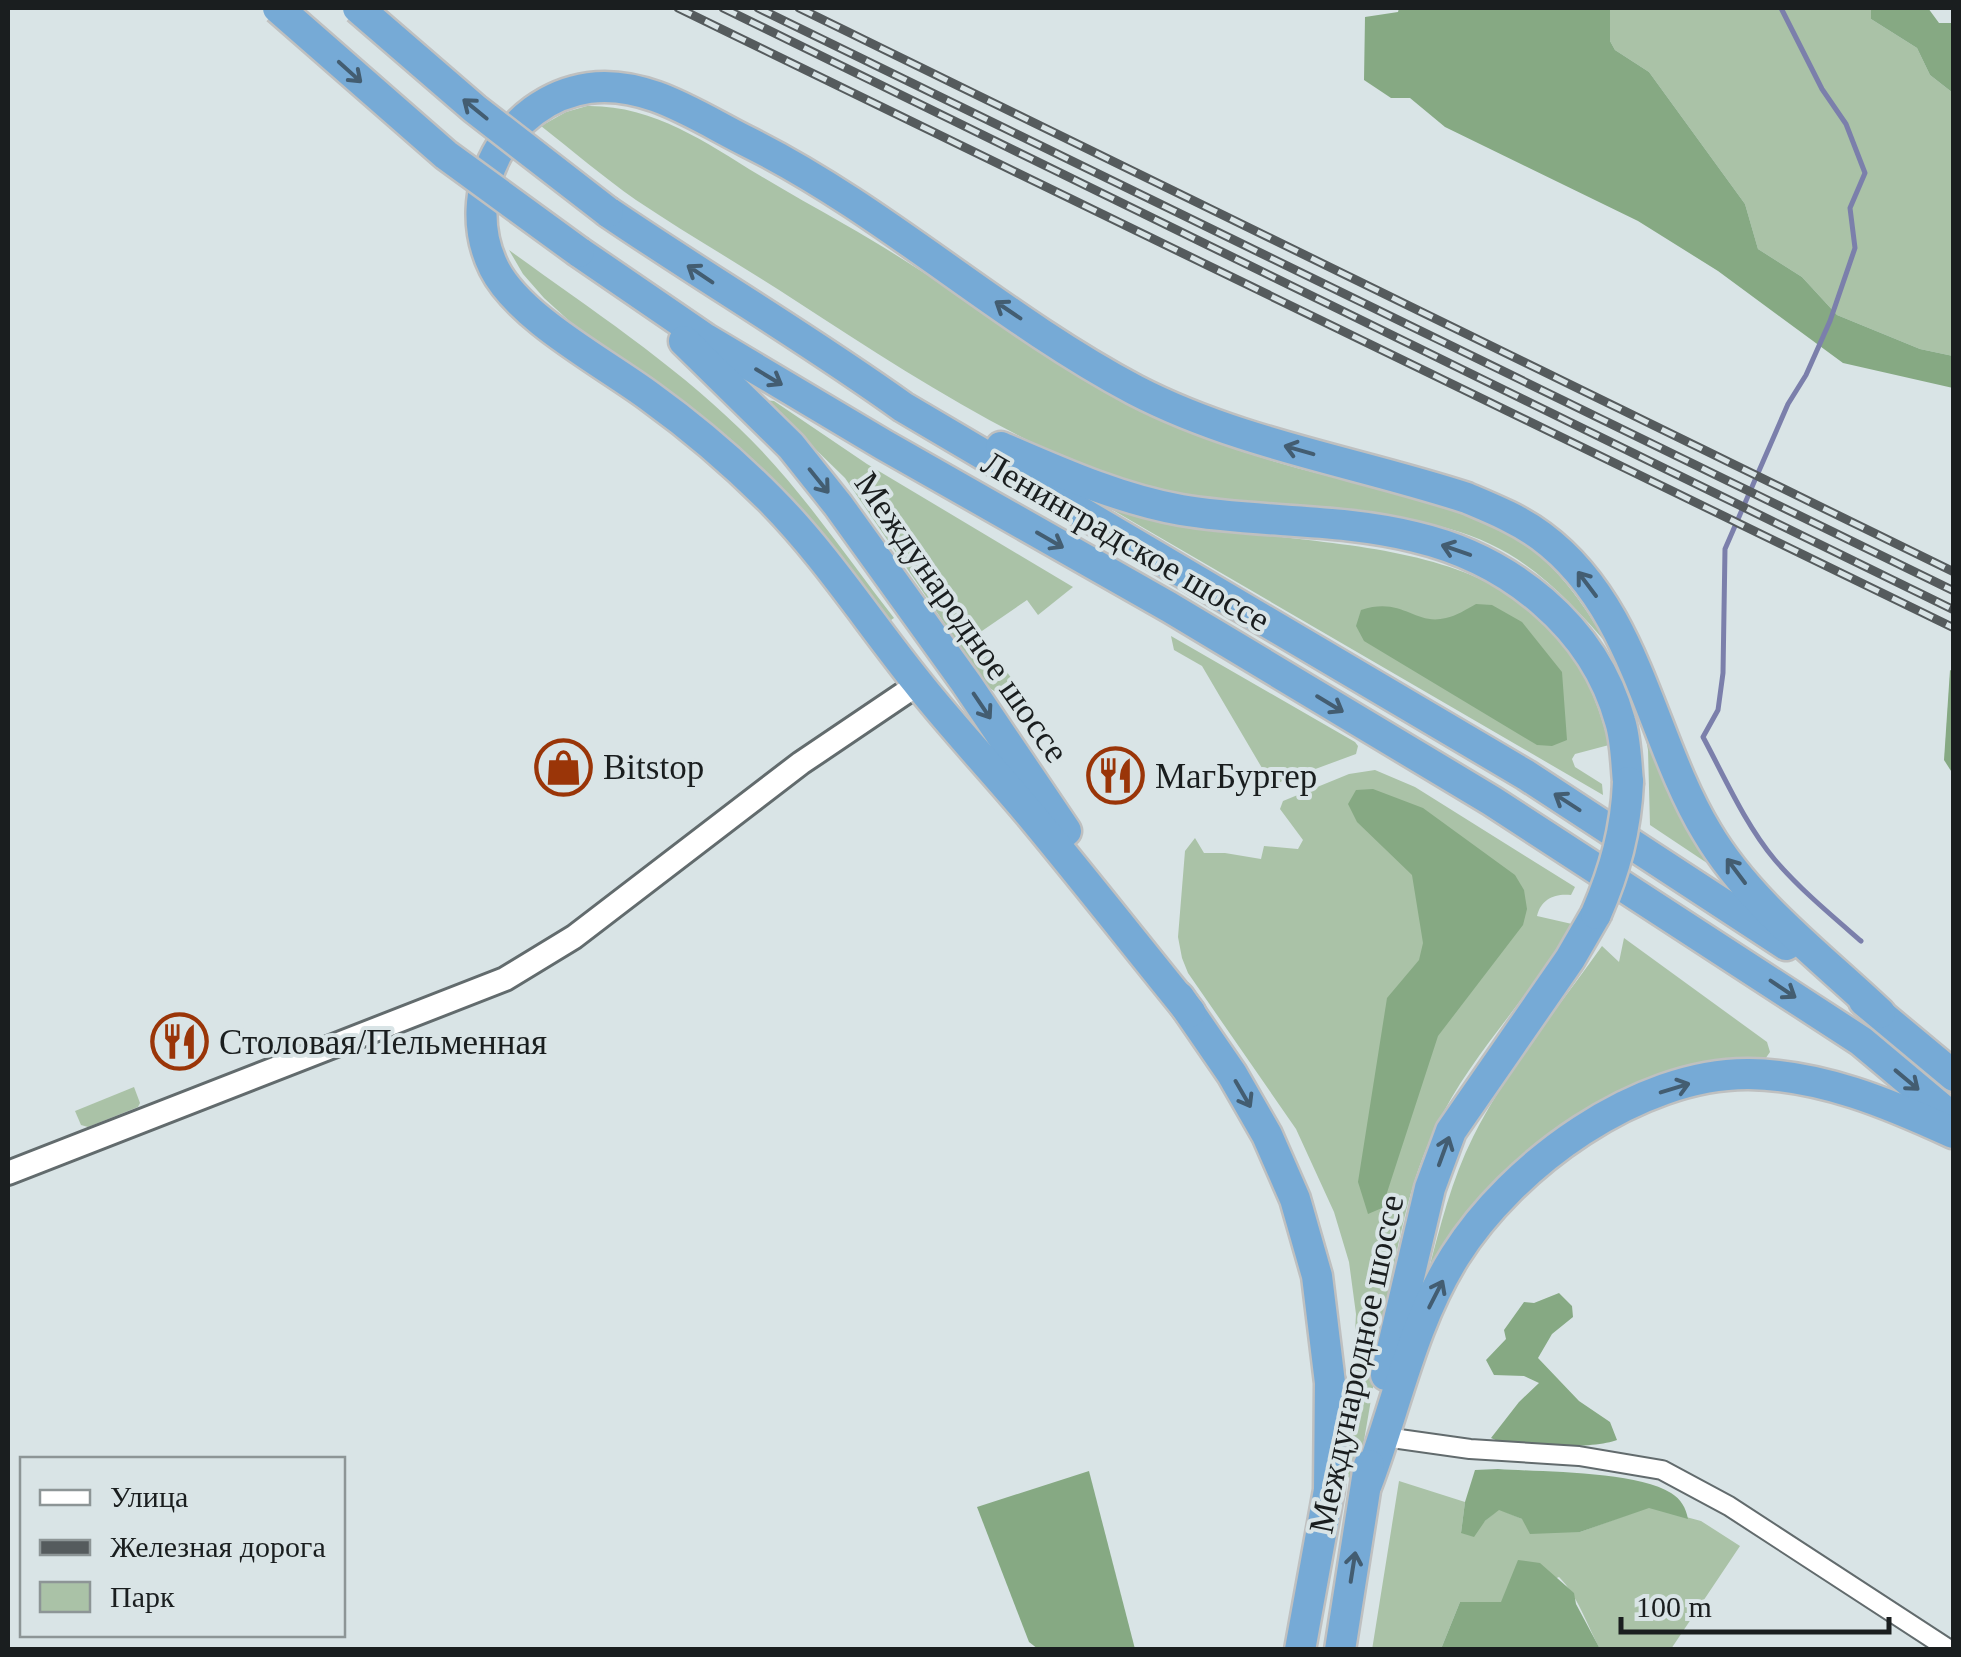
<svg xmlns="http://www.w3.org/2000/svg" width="1961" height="1657" viewBox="0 0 1961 1657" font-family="Georgia,serif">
<rect width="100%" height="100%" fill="#d9e4e6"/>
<g fill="#aac2a7">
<polygon points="1610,8 1871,8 1871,19 1917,48 1930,75 1953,93 1953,356 1920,349 1837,315 1802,277 1758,249 1745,204 1649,72 1615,50 1610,41"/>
<path d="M 587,106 C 653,105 705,142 759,175 C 787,192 816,208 844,224 C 952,285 1048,363 1160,418 C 1211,443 1268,461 1324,475 C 1393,493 1470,501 1529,547 C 1564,574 1586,609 1609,646 C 1574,606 1539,567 1490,544 C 1439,519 1383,517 1328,512 C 1253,505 1168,501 1098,472 C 991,429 892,363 796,301 C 743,266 688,235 636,200 C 603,177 572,150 541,126 L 566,112 Z"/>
<path d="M 509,250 C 587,307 669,360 739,428 C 798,484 844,554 894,618 L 885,624 L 635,371 L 577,328 L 544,298 L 523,274 Z"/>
<polygon points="765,400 774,401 867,464 1073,587 1038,615 1027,600 979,633 1029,703 1005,698 988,687 845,478"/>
<path d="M 1113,506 C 1160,519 1207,528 1255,534 C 1413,552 1565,559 1609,745 L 1575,754 L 1572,759 L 1575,767 L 1602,784 L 1603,795 L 1111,509 Z"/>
<polygon points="1171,636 1355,742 1358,746 1356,754 1272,785 1202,666 1174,650"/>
<path d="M 1642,717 C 1660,772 1679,820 1713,867 L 1650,825 L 1648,750 Z"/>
<path d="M 1375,770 L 1415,787 L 1575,887 L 1571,895 C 1555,893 1541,899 1537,916 L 1572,924 C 1533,995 1471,1053 1436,1127 C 1408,1184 1397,1249 1386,1311 C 1377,1366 1367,1421 1358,1477 L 1352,1480 L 1347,1476 L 1356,1314 L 1349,1262 L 1334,1212 L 1296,1129 L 1188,973 L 1182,958 L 1178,937 L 1185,851 L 1195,838 L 1204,853 L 1225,853 L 1261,859 L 1264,846 L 1298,849 L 1303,840 L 1280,809 L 1283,801 L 1349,774 Z"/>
<path d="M 1624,938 L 1767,1042 L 1770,1052 L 1763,1062 L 1543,1141 L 1507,1170 L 1475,1206 L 1425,1284 C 1438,1235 1450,1183 1473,1137 C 1507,1069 1558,1008 1602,946 L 1619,962 Z"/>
<polygon points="134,1087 140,1103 138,1107 88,1127 81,1125 75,1111"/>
<path d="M 1399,1481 L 1465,1502 L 1461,1533 L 1485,1521 L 1499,1509 L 1522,1519 L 1580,1532 L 1649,1507 L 1701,1521 L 1740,1546 L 1671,1649 L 1600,1649 C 1587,1625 1578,1596 1559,1577 L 1502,1602 L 1460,1602 L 1441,1649 L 1372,1650 Z"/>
</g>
<g fill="#86a983">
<polygon points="1399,8 1610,8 1610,41 1615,50 1649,72 1745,204 1758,249 1802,277 1837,315 1920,349 1953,356 1953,388 1843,363 1718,271 1638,221 1445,127 1410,98 1391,98 1364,80 1365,17 1398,12"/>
<polygon points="1871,8 1928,8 1939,23 1953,23 1953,93 1930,75 1917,48 1871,19"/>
<path d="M 1476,604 L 1492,605 L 1522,622 L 1562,672 L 1567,740 L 1552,746 L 1537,745 L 1364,641 L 1356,626 L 1361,610 C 1403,596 1414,626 1446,618 C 1456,616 1467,609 1476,604 Z"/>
<polygon points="1950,670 1954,672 1953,774 1944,760"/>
<polygon points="1373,789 1423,808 1515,875 1524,890 1527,909 1523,925 1438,1036 1382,1208 1368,1214 1358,1182 1387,998 1419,960 1423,943 1412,875 1357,822 1348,804 1356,790"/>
<path d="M 1559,1293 L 1572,1306 L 1573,1317 L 1552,1334 L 1538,1358 L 1579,1401 L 1610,1422 L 1617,1440 C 1594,1449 1511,1449 1491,1438 L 1519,1402 L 1539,1383 L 1524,1376 L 1494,1375 L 1486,1360 L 1506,1339 L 1504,1330 L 1524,1302 L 1534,1303 Z"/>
<path d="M 1498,1469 C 1542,1472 1636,1471 1671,1493 C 1681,1499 1686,1508 1688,1519 L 1649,1508 L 1580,1532 L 1530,1534 L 1522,1519 L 1499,1510 L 1485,1521 L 1474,1537 L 1461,1533 L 1465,1502 L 1475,1470 Z"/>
<polygon points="1089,1471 1135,1649 1038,1649 1029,1642 977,1507"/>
<polygon points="1518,1560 1540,1563 1574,1593 1576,1604 1600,1649 1441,1649 1460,1602 1501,1602"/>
</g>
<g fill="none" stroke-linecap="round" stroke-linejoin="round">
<path stroke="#7b7fab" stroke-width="5" d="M 1781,8 L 1822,89 L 1846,124 L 1865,173 L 1850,208 L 1855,248 L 1830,321 L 1806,375 L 1788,404 L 1725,549 L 1723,673 L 1718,710 L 1703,737 C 1725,778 1745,824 1775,860 C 1801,890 1831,915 1861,941"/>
<defs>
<polyline id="minor" points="1385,1437 1470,1449 1579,1456 1662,1470 1729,1506 1950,1650"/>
<polyline id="tertiary" points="8,1173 505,979 574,937 801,763 918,684"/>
<g id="trunk">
<path d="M 608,212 C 705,278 807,338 903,407 L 1526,775 L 1786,945"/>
<polyline points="579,252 706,339 884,445 1169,607 1492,801 1861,1041 1954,1119"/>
<polyline points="684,341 791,446 838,505 966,683 1066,831"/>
<path d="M 1001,447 C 1059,472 1119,499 1181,510 C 1258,523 1339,518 1415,537 C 1509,559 1594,626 1620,721 C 1626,740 1626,762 1628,782"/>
<polyline points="1179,997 1232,1074 1267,1135 1295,1199 1317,1276 1330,1383 1329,1490 1300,1650"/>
<polyline points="1864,1001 1954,1076"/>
<path d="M 1190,1012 C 1138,948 1087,883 1034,819 C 996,773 954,729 917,682 C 868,621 824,553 769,498 C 731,460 692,427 649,396 C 603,362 519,318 494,268 C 457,193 506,100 589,88 C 646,80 698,117 746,141 C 885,210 999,318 1135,390 C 1239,444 1357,462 1467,498 C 1493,509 1518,519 1541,536 C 1637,607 1649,736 1707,832 C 1749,903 1821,957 1880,1013"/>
<polyline points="1386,1375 1430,1188 1451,1131 1570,959 1596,914"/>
<path d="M 1367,1484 C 1396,1408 1411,1326 1455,1256 C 1512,1165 1638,1073 1749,1074 C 1821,1075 1888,1103 1953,1133"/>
<polyline points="1340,1650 1369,1465"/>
</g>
</defs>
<use href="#minor" stroke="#626b6d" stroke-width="22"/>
<use href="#tertiary" stroke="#626b6d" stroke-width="28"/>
<use href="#trunk" stroke="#bfc0c0" stroke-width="35"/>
<use href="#minor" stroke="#fff" stroke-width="18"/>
<use href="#tertiary" stroke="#fff" stroke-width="22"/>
<use href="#trunk" stroke="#76aad6" stroke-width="30"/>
<defs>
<g id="rail">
<polyline points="678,8 1954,628"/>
<polyline points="723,8 1954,610"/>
<polyline points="758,8 1954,591"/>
<polyline points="799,8 1954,572"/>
</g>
</defs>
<use href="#rail" stroke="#555b5d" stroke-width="9"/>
<use href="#rail" stroke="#d9e4e6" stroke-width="5" stroke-dasharray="15" stroke-linecap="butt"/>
<defs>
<g id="trunk-bridge">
<polyline points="278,8 446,155 579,252"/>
<polyline points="358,8 475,109 608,212"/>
<path d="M 1596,914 C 1615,870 1626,830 1628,782"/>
</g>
</defs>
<use href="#trunk-bridge" stroke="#bfc0c0" stroke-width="35" stroke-linecap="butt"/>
<use href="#trunk-bridge" stroke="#76aad6" stroke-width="30"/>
</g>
<defs><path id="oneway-shaft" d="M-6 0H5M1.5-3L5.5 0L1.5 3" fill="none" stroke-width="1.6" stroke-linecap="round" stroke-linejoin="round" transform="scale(2.5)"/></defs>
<g stroke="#435d71">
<use href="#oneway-shaft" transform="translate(350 72) rotate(42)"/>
<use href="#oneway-shaft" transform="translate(475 109) rotate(-141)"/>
<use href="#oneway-shaft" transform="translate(700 274) rotate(-146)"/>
<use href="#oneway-shaft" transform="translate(1008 310) rotate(-146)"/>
<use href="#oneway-shaft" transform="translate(769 377) rotate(31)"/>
<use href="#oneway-shaft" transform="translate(1299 450) rotate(-164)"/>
<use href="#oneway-shaft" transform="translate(819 481) rotate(51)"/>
<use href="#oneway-shaft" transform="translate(1050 540) rotate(30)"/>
<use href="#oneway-shaft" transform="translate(1456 550) rotate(-161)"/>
<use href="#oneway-shaft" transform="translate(1587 584) rotate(-127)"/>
<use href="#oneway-shaft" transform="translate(1330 704) rotate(31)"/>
<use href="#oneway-shaft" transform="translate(982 706) rotate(56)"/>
<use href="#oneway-shaft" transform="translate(1567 802) rotate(-147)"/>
<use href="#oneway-shaft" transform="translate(1736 871) rotate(-127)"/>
<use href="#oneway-shaft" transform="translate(1783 989) rotate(34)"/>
<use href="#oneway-shaft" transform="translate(1907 1080) rotate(40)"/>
<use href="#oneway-shaft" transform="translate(1675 1088) rotate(-17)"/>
<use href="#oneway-shaft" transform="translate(1243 1094) rotate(60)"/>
<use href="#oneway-shaft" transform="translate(1444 1151) rotate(-70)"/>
<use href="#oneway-shaft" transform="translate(1436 1294) rotate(-63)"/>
<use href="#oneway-shaft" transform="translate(1353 1567) rotate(-81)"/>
</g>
<defs>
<symbol id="shop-ring" viewBox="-11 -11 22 22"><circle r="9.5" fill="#d9e4e6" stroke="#9a3508" stroke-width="1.5"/><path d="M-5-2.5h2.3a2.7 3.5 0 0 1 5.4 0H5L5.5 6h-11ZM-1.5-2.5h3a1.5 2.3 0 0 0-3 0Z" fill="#9a3508"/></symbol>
<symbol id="restaurant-ring" viewBox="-11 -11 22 22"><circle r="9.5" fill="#d9e4e6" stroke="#9a3508" stroke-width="1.5"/><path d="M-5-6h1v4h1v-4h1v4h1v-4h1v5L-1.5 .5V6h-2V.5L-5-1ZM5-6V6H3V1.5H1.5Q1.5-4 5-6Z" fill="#9a3508"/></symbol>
</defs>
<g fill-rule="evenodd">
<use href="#shop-ring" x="532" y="736" width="63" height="63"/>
<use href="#restaurant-ring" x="1084" y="744" width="63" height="63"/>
<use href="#restaurant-ring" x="148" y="1010" width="63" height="63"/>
</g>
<g text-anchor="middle" stroke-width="8" stroke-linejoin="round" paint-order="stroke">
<g font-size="35" fill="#1a1e1f" stroke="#d9e4e6">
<text transform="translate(1126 541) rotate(30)" y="12">Ленинградское шоссе</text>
<text transform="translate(962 617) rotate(55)" y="12">Международное шоссе</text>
<text transform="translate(1356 1364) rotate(-78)" y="12">Международное шоссе</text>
</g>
<g font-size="35" fill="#1a1e1f" stroke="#d9e4e6" text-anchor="start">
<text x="603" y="779">Bitstop</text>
<text x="1155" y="788">МагБургер</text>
<text x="219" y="1054">Столовая/Пельменная</text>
</g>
</g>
<rect width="1961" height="1657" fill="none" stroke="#1a1e1f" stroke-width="20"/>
<rect x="20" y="1457" width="325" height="180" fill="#d9e4e6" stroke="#8d9596" stroke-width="2.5"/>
<rect x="40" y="1490" width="50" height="15" fill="#ffffff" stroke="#8d9596" stroke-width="2.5"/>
<text x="110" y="1507" font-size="30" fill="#1a1e1f">Улица</text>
<rect x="40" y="1540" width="50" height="15" fill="#555b5d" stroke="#8d9596" stroke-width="2.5"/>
<text x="110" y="1557" font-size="30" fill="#1a1e1f">Железная дорога</text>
<rect x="40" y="1582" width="50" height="30" fill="#aac2a7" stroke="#8d9596" stroke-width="2.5"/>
<text x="110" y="1607" font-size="30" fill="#1a1e1f">Парк</text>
<path d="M1621 1617v15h268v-15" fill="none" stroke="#1a1e1f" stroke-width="5"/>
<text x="1636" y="1617" font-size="30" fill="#1a1e1f" stroke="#d9e4e6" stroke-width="8" paint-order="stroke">100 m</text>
</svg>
